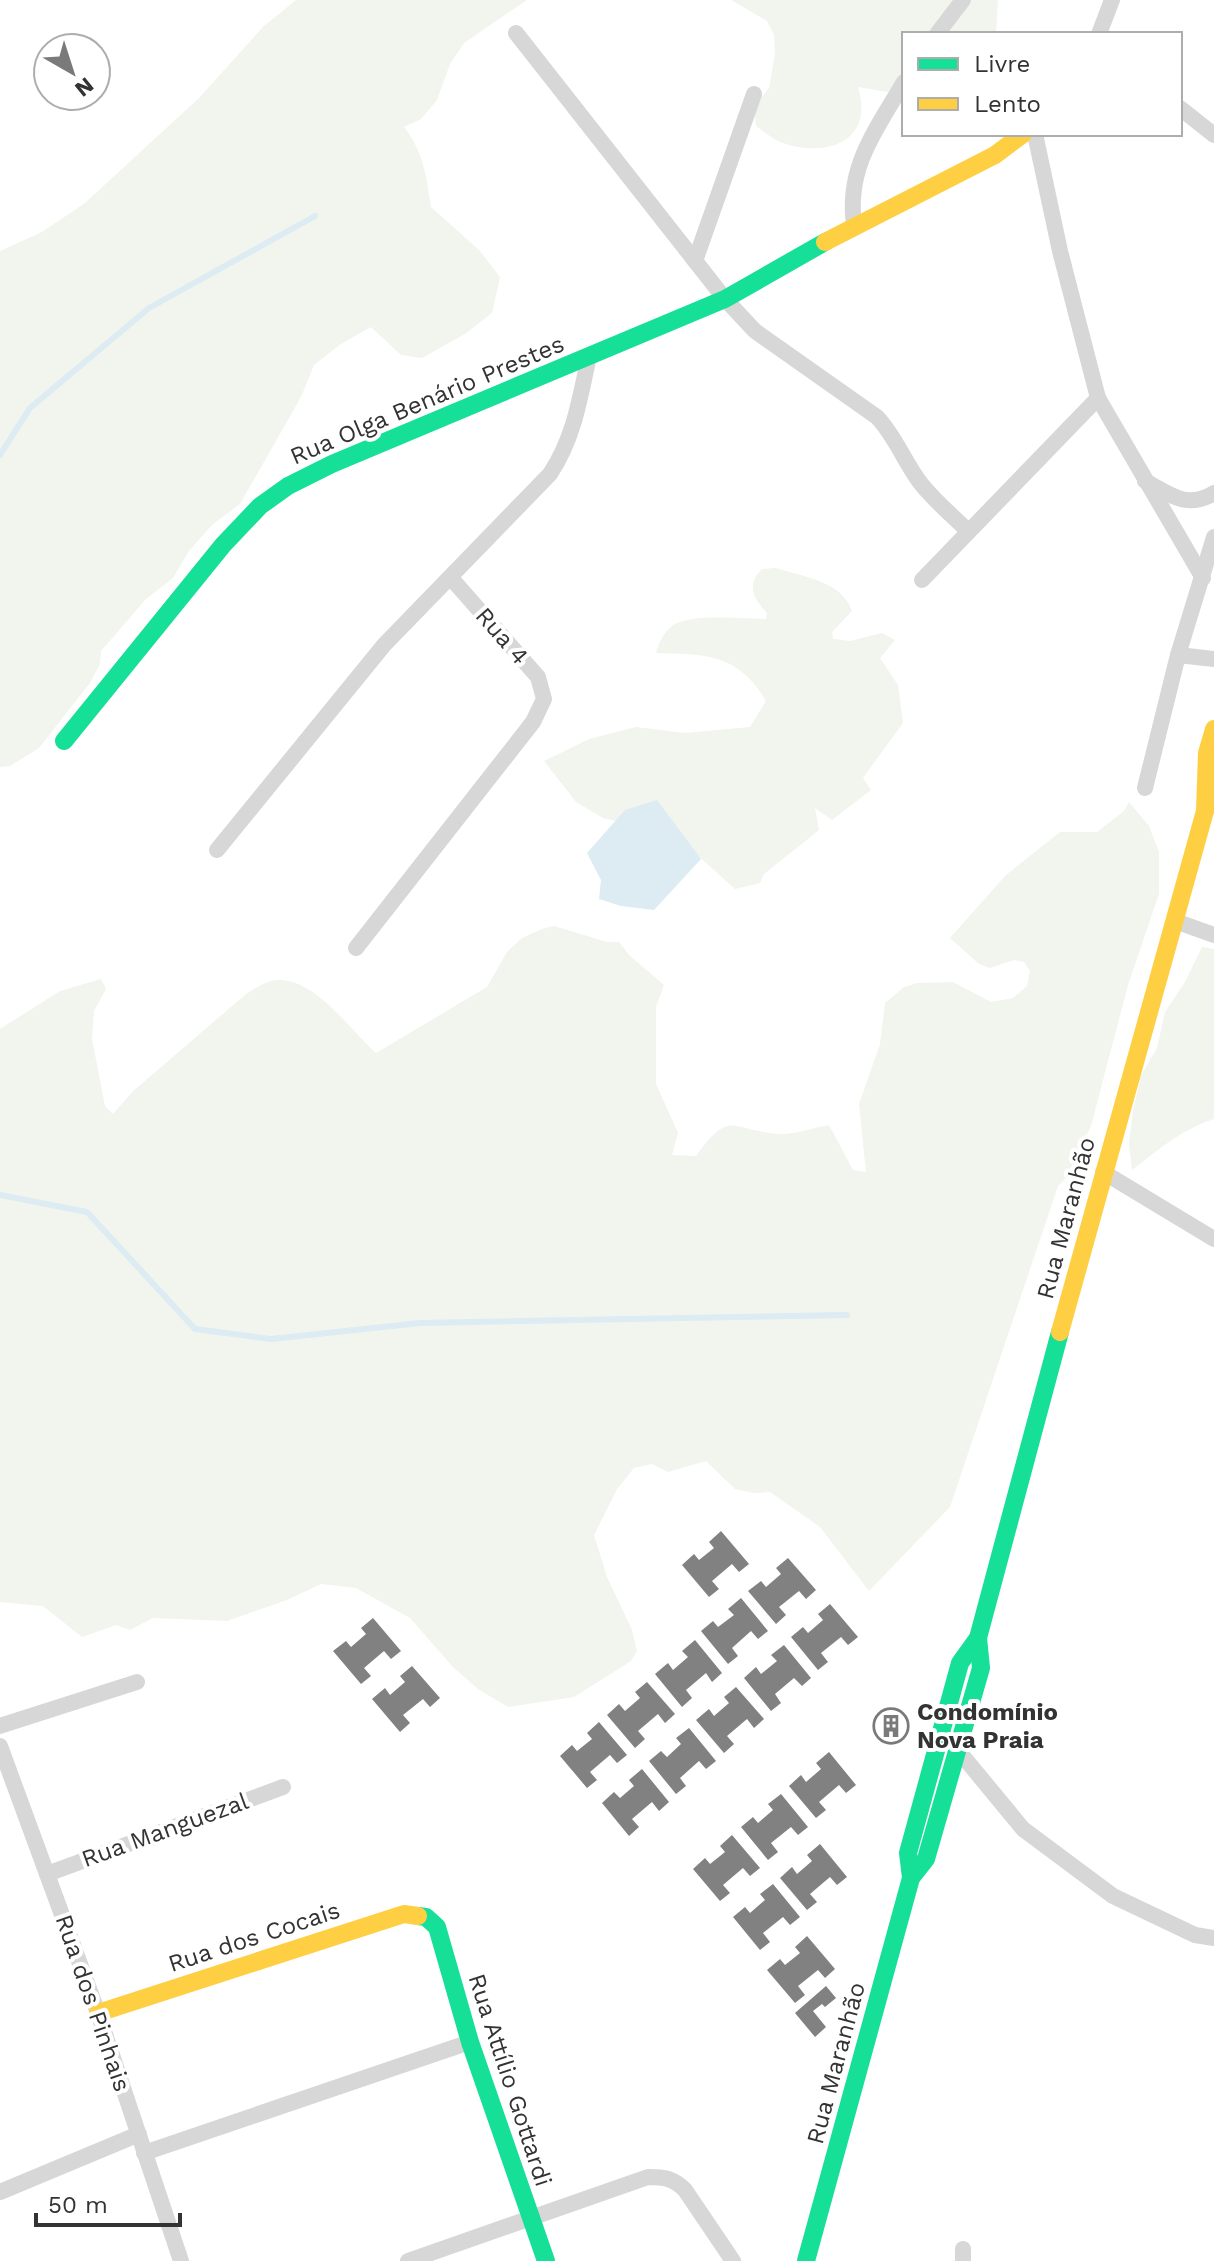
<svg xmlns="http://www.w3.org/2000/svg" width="1214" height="2261" viewBox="0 0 1214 2261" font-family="'Work Sans',sans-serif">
<rect width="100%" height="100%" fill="#fff"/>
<g fill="#f1f5ed">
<path d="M 296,0 L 527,0 L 464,43 L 450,64 L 437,100 L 421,119 L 404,127 C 424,153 426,175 431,207 L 479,250 L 500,277 L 492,313 L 465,334 L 422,358 L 401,355 L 371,327 L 341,344 L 314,365 L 301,397 L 240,504 L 212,525 L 189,551 L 173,578 L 146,599 L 101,651 L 100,664 L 90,683 L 39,748 L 10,766 L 0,767 L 0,251 L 42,232 L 85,203 L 199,98 L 263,27 Z"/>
<path d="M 731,0 L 998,0 L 996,34 L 904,34 L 904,95 L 858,87 C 875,141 827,158 783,143 C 773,140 764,131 756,126 L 754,107 L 769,88 L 775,54 L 774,35 L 767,21 Z"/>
<path d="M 776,568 C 804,577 842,581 852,611 L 832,632 L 833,639 L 850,641 L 882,633 L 895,640 L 880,658 L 898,685 L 903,723 L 863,778 L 871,790 L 832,820 L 815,808 L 819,830 L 764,874 L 760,883 L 735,889 L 675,835 L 603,818 L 576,802 L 544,761 L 589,739 L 636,727 L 685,733 L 750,727 L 766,701 C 739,654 706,654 656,653 C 659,643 663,633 672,626 C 689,613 743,619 766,619 L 767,613 C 753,598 746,585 762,569 Z"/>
<path d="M 1129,802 L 1149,826 L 1159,852 L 1159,894 L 1128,985 L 1091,1126 L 1066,1178 L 1058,1186 L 950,1507 L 869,1591 L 820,1527 L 770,1492 L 754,1493 L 735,1489 L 706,1461 L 668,1472 L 652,1464 L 634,1468 L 617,1489 L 594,1535 L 607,1577 L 632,1630 L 637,1651 L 631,1661 L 574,1697 L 508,1707 L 478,1689 L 453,1667 L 410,1618 L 356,1588 L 321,1584 L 287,1600 L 227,1621 L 153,1618 L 130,1630 L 116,1625 L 82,1637 L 43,1606 L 0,1602 L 0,1029 L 60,991 L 101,979 L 106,989 L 94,1011 L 92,1039 L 105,1106 L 113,1114 L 132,1092 L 246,994 C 256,988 268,979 281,980 C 318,982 350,1030 376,1053 L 487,987 L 507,952 L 522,938 L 542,929 L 554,926 L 607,942 L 619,942 L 629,955 L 664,985 L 656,1007 L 656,1084 L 678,1133 L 672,1155 L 696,1156 C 731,1108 730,1130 778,1134 C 793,1135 813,1128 829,1125 L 853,1170 L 866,1172 L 859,1104 L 880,1044 L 885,1003 L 904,987 L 918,983 L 953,982 L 991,1002 L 1013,998 L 1027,986 L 1030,971 L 1024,962 L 1014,960 L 990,968 L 979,964 L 950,938 L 1006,875 L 1060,832 L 1097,832 L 1124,811 Z"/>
<path d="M 1202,947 L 1214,949 L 1214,1119 C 1182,1129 1158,1150 1132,1170 L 1129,1143 L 1133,1111 L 1141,1075 L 1157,1048 L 1165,1012 L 1185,982 Z"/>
</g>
<polygon fill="#ddebf3" points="657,800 701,859 654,910 621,906 599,899 601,880 587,853 625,810"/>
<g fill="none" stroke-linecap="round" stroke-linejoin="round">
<g stroke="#ddebf3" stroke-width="6">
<polyline points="0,455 30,408 149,308 315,216"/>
<polyline points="0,1195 87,1212 195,1329 271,1339 420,1323 847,1315"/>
</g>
</g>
<g fill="#818181">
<polygon points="721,1531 749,1564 739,1572 732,1564 712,1581 719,1589 709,1597 682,1565 694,1554 699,1560 714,1548 709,1542"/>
<polygon points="788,1558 816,1590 806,1599 799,1591 779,1607 786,1615 776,1624 748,1591 761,1581 766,1587 781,1574 776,1568"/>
<polygon points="741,1598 768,1631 758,1639 751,1631 732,1648 738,1656 728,1664 701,1631 713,1621 718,1627 734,1615 728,1609"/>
<polygon points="830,1604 858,1637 848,1645 841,1637 821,1653 828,1662 818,1670 791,1637 803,1627 808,1633 823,1620 818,1614"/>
<polygon points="373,1618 401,1651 391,1659 384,1651 364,1668 371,1676 361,1684 333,1651 346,1641 351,1647 366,1634 361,1628"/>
<polygon points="695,1640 722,1673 712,1682 706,1673 686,1690 692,1698 682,1707 655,1674 668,1663 673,1670 688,1657 682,1651"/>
<polygon points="784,1645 811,1678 802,1686 794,1678 775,1694 781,1703 771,1711 744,1678 756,1667 761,1674 777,1661 771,1655"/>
<polygon points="412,1666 440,1698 430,1707 423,1699 403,1715 410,1723 400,1732 372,1699 385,1688 390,1695 405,1682 400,1676"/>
<polygon points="647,1682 675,1714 665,1723 658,1714 638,1731 645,1739 635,1748 607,1715 619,1704 625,1711 640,1698 635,1692"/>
<polygon points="736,1687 764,1719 754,1728 747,1719 727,1736 734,1744 724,1753 696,1720 709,1709 714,1716 729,1703 724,1697"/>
<polygon points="890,1716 901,1729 892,1737 882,1723"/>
<polygon points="599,1722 627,1755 617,1763 610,1755 590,1772 597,1780 587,1788 560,1756 572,1745 577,1751 592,1739 587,1733"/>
<polygon points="689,1728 716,1761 706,1769 699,1761 680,1778 686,1786 676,1794 649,1761 661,1751 667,1757 681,1744 676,1738"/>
<polygon points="829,1752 856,1785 846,1793 839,1785 819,1802 826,1810 816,1818 789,1786 801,1775 806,1782 821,1769 816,1763"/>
<polygon points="642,1769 669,1802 659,1811 652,1802 632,1819 639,1827 629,1836 602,1803 614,1792 620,1798 634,1786 629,1780"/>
<polygon points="781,1794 808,1827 798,1835 791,1827 771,1843 778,1852 768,1860 741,1827 753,1817 758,1823 773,1810 768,1804"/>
<polygon points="732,1835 760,1868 750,1876 743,1868 723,1885 730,1893 720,1901 693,1869 705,1858 710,1864 725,1852 720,1846"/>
<polygon points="820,1844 847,1877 837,1885 830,1877 810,1894 817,1902 807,1910 780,1878 792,1867 797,1874 812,1861 807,1855"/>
<polygon points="773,1884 800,1917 790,1925 783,1917 763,1933 770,1942 760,1950 733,1917 745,1907 750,1913 765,1900 760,1894"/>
<polygon points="807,1936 835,1969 825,1978 818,1970 798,1986 805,1995 795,2003 767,1970 780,1959 785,1965 800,1953 795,1947"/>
<polygon points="826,1986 836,1998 825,2007 822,2004 813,2011 826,2027 815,2037 795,2013"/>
</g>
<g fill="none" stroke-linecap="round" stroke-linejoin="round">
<g stroke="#d7d7d7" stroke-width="16">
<path d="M 516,33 L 725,299 L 755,331 L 877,417 C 895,436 903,459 919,481 C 932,499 952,515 968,531"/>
<polyline points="937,34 963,0"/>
<polyline points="1099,34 1112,0"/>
<polyline points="1180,108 1214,135"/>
<polyline points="1035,134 1060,251 1098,398 1203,578"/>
<path d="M 854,225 C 846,167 876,130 904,82"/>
<polyline points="695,261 754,94"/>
<path d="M 1145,481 C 1170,494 1186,510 1214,493"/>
<polyline points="922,580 1098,398"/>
<polyline points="1178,655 1214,659"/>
<polyline points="1145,788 1178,655 1214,537"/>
<path d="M 217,850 L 384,645 L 550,474 C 574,438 580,398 589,356"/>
<polyline points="1175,921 1214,935"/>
<polyline points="356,948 533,722 544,699 538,677 451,578"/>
<polyline points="1103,1172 1214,1239"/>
<polyline points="0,1726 137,1682"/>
<polyline points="0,1746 98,2013 181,2261"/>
<polyline points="957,1749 1023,1829 1113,1896 1195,1935 1214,1938"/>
<polyline points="47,1874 283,1787"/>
<polyline points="144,2153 470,2042"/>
<polyline points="0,2192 139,2134"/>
<polyline points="963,2249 963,2261"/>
<path d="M 408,2261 L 648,2177 C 664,2177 673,2178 685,2190 L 733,2261"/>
</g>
<g stroke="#16e098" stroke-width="18">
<polyline points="64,741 223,545 260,506 288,486 332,464 725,299 825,242"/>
<polyline points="911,1878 926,1859 981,1668 978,1638"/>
<polyline points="418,1916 426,1917 437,1927 470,2042 546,2261"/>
<polyline points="806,2261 911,1878 908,1853 960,1663 978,1638 1060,1332"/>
</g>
<g stroke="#ffcf43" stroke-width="18">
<polyline points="825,242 995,155 1023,134"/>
<polyline points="1205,810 1207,753 1214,729"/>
<polyline points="1060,1332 1205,811 1214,793"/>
<polyline points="98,2013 404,1914 418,1916"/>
</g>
</g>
<defs>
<symbol id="building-ring" viewBox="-11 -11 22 22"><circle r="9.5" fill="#fff" stroke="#7a7a7a" stroke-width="1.5"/><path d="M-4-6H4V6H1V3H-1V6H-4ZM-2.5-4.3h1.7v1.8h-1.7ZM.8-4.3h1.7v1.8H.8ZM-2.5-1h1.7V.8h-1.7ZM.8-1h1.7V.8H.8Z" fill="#7a7a7a"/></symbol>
</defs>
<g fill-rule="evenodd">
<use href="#building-ring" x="871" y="1706" width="40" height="40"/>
</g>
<g text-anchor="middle" stroke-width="8" stroke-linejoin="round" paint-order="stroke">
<g font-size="24" fill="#333" stroke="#fff">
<text transform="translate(427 400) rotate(-23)" y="8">Rua Olga Benário Prestes</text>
<text transform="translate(502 636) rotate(49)" y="8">Rua 4</text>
<text transform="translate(1066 1218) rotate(-75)" y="8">Rua Maranhão</text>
<text transform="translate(165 1830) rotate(-20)" y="8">Rua Manguezal</text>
<text transform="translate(254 1937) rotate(-18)" y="8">Rua dos Cocais</text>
<text transform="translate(93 2003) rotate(71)" y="8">Rua dos Pinhais</text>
<text transform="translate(836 2063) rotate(-75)" y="8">Rua Maranhão</text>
<text transform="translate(510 2080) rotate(72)" y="8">Rua Attílio Gottardi</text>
</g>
<g font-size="24" font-weight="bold" fill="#333" stroke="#fff" text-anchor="start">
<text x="917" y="1720">Condomínio<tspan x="917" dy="28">Nova Praia</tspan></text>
</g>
</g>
<rect x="902" y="32" width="280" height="104" fill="#ffffff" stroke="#adadad" stroke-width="2"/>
<rect x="918" y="58" width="40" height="12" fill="#16e098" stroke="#adadad" stroke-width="2"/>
<text x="974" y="72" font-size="24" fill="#333333">Livre</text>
<rect x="918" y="98" width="40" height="12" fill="#ffcf43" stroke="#adadad" stroke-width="2"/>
<text x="974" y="112" font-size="24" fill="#333333">Lento</text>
<g transform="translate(72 72) rotate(141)"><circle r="38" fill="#ffffff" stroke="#adadad" stroke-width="2"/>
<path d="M0-6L14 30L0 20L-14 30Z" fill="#7a7a7a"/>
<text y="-12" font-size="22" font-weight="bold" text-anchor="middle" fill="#333333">N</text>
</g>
<path d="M36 2213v12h144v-12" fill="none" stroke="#333333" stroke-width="4"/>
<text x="48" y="2213" font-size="24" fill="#333333" stroke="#ffffff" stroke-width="6" paint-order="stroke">50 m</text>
</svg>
